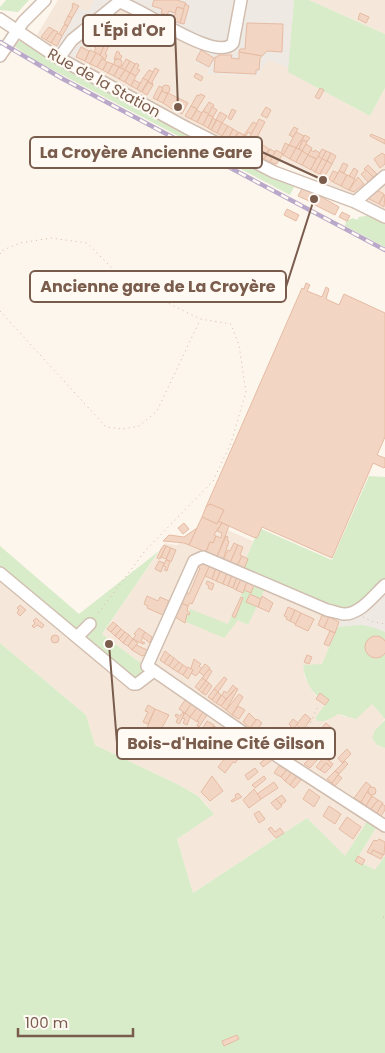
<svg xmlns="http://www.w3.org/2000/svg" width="385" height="1053" viewBox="0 0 385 1053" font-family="Poppins,sans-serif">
<rect width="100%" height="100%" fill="#fdf6ec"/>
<g fill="#f5e8da">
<polygon points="58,0 95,0 88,13 77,7 55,48 37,35"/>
<polygon points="309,0 385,0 385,34"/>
<polygon points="120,6 194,45 209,69 208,74 258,75 268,59 289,68 289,72 370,116 385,88 385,217 351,196 281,159 274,172 71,65 84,41 89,43 97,30 105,34"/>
<polygon points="202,519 253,541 241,572 343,614 322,665 303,665 305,678 316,696 327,703 324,707 325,721 338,714 346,717 372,704 385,719 375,730 377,745 385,748 385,856 375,871 363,863 361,865 355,862 379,823 370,817 345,857 307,818 193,893 177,839 213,814 207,805 198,796 179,785 95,745 86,715 0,643 0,573 133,684 154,671 135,659 102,634 165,543 177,545 196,531"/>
</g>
<g fill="#efe9e4">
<polygon points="95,0 294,0 289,68 268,60 258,75 207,74 209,69 195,62 199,52 194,45 120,6 106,34 97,30 89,43 84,42 71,65 52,54 77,7 88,12"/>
<polygon points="380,590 385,595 385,670 322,665 343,614"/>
</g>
<g fill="#d8ecc9">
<polygon points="6,0 29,0 18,12 0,10 0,7"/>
<polygon points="294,0 309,0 385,34 385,88 370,116 288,72"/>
<polygon points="19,41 33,42 295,185 290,195 34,60 14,46"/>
<polygon points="371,215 385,217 385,247 345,226 346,221 353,218 357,220 359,217"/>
<polygon points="369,476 385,477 385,585 351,613 240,573 259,528 332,560"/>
<polygon points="0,546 79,614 159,551 102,634 135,659 154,671 137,684 0,573"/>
<polygon points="247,583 264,591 248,625 238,620 224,638 184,621 190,609 228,624"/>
<path d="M 361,625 L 372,627 L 385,632 L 385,719 L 372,704 L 356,719 L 338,714 C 331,718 324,724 316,720 L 316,717 L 326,703 C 312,693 305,683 303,665 L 322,664 L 338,627 Z"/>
<polygon points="0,643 86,715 95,745 179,785 198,796 214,814 177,839 193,893 307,818 345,856 370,817 379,823 355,862 361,865 362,863 375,870 385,856 385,1053 0,1053"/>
<polygon points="385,720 385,748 377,745 372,738 375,730"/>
</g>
<g fill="#f3d5c3" stroke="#e6bba3">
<polygon points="154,0 177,0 186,3 184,9 177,7 175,13 169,11 167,15 161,13 162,9 152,6"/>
<polygon points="73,3 79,6 72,18 68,16 73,7 72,7"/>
<polygon points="185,4 189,6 184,24 180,23"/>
<polygon points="177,7 184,9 180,23 173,21"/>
<polygon points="135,11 140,14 132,29 130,28 134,20 134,17 132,16"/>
<polygon points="360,13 369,17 366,23 358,19"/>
<polygon points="68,16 72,18 68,26 64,24"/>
<polygon points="247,23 283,24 282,52 267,51 262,56 239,52 240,49 245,49"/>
<polygon points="64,25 68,26 62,36 59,34"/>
<polygon points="49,27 54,30 46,40 41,37"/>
<polygon points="54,30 58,32 51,43 46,40"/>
<polygon points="57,33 62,36 57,46 51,43"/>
<polygon points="102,42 105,44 100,55 94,52 96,48 93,46 95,43 100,46"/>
<polygon points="105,44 109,46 105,54 107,55 105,60 100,55"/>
<polygon points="81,47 89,51 85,61 76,57"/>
<polygon points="90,50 96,53 90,64 85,61"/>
<polygon points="201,50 214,58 209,67 196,60"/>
<polygon points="117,51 120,53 119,54 122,56 120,60 116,58 115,60 114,59"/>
<polygon points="239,52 262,56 260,58 259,70 256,70 256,74 214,72 215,57 218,57 218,55 232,55 231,58 239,59"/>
<polygon points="96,53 103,57 97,67 90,64"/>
<polygon points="102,59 107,62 103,70 97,67"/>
<polygon points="126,59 130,61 125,70 121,68"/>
<circle cx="118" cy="63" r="4"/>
<polygon points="130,61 135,64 130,73 125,70"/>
<polygon points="107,62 113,64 108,73 103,70"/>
<polygon points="136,63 139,65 137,69 140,70 136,76 130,73"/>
<polygon points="113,64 119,67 114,76 108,73"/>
<polygon points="119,67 125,70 119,79 114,76"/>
<polygon points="155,68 159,70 152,82 153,85 148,81"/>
<polygon points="125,70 130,73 125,82 119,79"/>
<polygon points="149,70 153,72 148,81 143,78"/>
<polygon points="130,73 136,76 131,86 125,82"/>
<polygon points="196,73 203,77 201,81 194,77"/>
<polygon points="143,78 148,81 141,92 137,89"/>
<polygon points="134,80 140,83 137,89 131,86"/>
<polygon points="148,82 153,85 147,95 142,92"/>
<circle cx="166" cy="89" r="4"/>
<polygon points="159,86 163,88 157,100 153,98"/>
<polygon points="320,88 324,90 319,99 315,97"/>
<polygon points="162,91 168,94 163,103 157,100"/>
<polygon points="168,93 178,98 172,109 163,103"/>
<polygon points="200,94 205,96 197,109 191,106 197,95 199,96"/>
<polygon points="178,98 188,103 182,114 172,109"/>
<polygon points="209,102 214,105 209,114 203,111"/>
<polygon points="191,106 197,109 191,119 185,116"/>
<polygon points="212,107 217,110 213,117 208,115"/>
<polygon points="266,107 271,110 267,118 261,115"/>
<polygon points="232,109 236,111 231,120 228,118"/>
<polygon points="197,110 202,113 197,122 191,119"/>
<polygon points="203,111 209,114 203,125 197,122"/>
<polygon points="220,112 227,116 222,123 216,120"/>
<polygon points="208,115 213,117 208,128 203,125"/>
<polygon points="213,118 216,120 211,130 208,128"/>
<polygon points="259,119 265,122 255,141 249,138"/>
<polygon points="217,120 222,123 217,133 211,130"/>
<polygon points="253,122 257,124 251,134 248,132 246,136 244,135"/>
<polygon points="222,123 228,126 222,136 217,133"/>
<polygon points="228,126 233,129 228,139 222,136"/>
<polygon points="294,127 298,129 293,137 289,135"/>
<polygon points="233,129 238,132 233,141 228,139"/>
<polygon points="239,132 244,135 238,144 233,141"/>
<polygon points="296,132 304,136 296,148 289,145"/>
<polygon points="371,134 385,140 385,144 370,136"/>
<polygon points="244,135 249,138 244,148 238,144"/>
<polygon points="305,135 310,138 309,139 307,142 303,140 299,149 296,148"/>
<polygon points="303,140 307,142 302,151 299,149"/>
<polygon points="257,142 263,145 258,155 252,152"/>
<polygon points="285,143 289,145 283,155 281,153"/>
<polygon points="306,144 312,148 308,155 302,151"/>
<polygon points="263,145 269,149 264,159 258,155"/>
<polygon points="289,145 296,148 290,159 283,155"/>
<polygon points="296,148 302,151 296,162 290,159"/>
<polygon points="270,149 275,152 270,162 264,159"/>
<polygon points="322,149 326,151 322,159 318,156"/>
<polygon points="276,150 283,154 277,163 275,164 270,162"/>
<polygon points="311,150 314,152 315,150 320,153 317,159 308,155"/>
<polygon points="302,151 308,155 302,165 296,162"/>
<polygon points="326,151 331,153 327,161 322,159"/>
<polygon points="331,153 336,156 332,164 327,161"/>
<polygon points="382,153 385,155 385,164 380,168 374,159"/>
<polygon points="308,155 316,159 311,170 302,165"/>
<polygon points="318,156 322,159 315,172 311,169"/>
<polygon points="322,159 327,161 320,174 315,172"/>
<polygon points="327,161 332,164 325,176 320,174"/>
<polygon points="343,163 348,165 344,173 339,171"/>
<polygon points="368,165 377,174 373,177 364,169"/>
<polygon points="354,168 358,171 354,179 349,176"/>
<polygon points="366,170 373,177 368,182 361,174"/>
<polygon points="333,171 338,173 333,182 329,179"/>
<polygon points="339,171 347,175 341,186 333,182"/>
<polygon points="347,175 355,179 349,190 341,186"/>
<polygon points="358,177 364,184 354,192 349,190"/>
<polygon points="303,187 314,193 309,201 298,196"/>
<polygon points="377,190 384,194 379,204 369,199 368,197"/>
<polygon points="314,193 320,196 315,205 309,201"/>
<polygon points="384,195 385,195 384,207 379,204"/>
<polygon points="320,196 339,207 335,215 315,205"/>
<polygon points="287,209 299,215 296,221 284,215"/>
<polygon points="342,212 350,216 347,221 339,217"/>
<polygon points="306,283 310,285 307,291 322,297 326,287 329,289 326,299 339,305 344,294 385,313 385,437 377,455 385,458 385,467 384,468 373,463 332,558 262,527 257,538 253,537 218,521 224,510 210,504 206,507 302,288 304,289"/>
<polygon points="210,504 224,510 217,524 202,517 206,507"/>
<polygon points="202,517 217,524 218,521 222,523 215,533 214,535 216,536 213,543 210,542 206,552 189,545"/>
<polygon points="184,523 189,529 183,534 178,528"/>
<polygon points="222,523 229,526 217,557 206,552 210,542 213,543 216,536 221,538 222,533 217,531"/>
<polygon points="197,528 189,545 184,543 163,541 169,535 184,537"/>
<polygon points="226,536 228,537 227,540 229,541 223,560 217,557"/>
<polygon points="234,543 238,545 230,563 223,560 228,550 230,551"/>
<polygon points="164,545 166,546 160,559 157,558 161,549"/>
<polygon points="238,545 243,547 240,555 242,556 237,566 230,563"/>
<polygon points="166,546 171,548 166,559 161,557"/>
<polygon points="171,548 176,550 171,562 166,559"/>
<polygon points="242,556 248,559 244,569 237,566"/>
<polygon points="166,560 170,561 167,571 164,570 166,567 163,566"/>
<polygon points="159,561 164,563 161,572 155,569"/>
<polygon points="200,561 210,565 192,604 190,603 188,606 181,603 186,592 189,594 193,585 200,568 197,567"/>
<polygon points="210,565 216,568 212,579 205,576"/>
<polygon points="216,568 221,570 216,581 212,579"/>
<polygon points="221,570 227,573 223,584 216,581"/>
<polygon points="227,573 232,575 228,586 223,584"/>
<polygon points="232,575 237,577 233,588 228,586"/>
<polygon points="237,577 241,579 236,590 233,588"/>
<polygon points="241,579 247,582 243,593 236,590"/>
<polygon points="207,581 214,584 212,590 208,588 209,586 206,584"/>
<polygon points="247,582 254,585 251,593 244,590"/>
<polygon points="250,594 261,599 258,607 246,602"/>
<polygon points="147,596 158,601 160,597 169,601 163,615 147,608 148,606 144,604"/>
<polygon points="262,596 273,603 269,612 258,607"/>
<polygon points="241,597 243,598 235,618 232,616"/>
<polygon points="181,603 188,606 187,611 190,613 189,615 187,614 185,623 175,617"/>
<polygon points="20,605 26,610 20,616 17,613 19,610 17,608"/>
<polygon points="288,607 295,610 290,621 286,619 287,617 284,616"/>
<polygon points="295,610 301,613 296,624 290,621"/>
<polygon points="301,613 314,619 308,631 295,625"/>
<polygon points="322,615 329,618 324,628 318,625"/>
<polygon points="329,617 339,622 335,633 324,628"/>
<polygon points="36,618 44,625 42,628 37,625 34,628 32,626 35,623 33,621"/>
<polygon points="113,622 117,625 111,632 107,629"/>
<polygon points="117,625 121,629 115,636 111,632"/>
<polygon points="139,628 145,632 141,641 145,643 143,644 133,639 136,635 134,634"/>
<polygon points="121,629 125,632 119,639 115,636"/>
<polygon points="330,631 335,633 329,646 324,644"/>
<polygon points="125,632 129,635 123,643 119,639"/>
<polygon points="145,632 152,637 150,643 142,637"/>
<circle cx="55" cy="639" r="4"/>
<polygon points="129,635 133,639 128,646 123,643"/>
<circle cx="376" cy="647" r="11"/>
<polygon points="133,639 138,643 132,650 128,646"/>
<polygon points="136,645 147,650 145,655 142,656 132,650"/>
<polygon points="165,651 170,655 164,663 160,660"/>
<polygon points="170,655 174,658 169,666 164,663"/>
<polygon points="307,655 312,657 309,664 304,662"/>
<polygon points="174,658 179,662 173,669 169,666"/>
<polygon points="194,659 201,664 199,666 202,669 196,676 191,673 193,670 191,668"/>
<polygon points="179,662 183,665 178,672 173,669"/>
<polygon points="205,664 210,668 204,676 199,672"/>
<polygon points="183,665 188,668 183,675 178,672"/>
<polygon points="188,667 193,670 188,679 183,675"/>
<polygon points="209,669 212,671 206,681 202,678"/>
<polygon points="224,677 227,679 218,692 214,689"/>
<polygon points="202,678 206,681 199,690 195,687"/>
<polygon points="206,681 209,683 202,693 199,690"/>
<polygon points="209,683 212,686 206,695 202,693"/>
<polygon points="233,685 236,688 226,699 222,695 224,691 227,693"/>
<polygon points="236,688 238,689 226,710 221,706"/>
<polygon points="214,689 218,692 212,700 208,697"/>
<polygon points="218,692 221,695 216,703 212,700"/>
<polygon points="320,693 329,700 325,705 316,699"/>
<polygon points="239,694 243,697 232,715 226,710"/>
<polygon points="222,695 226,699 221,706 216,703"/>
<polygon points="185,700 191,704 185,713 179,709"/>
<polygon points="191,704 197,708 190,717 185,713"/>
<polygon points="148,705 155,709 148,724 143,722 148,712 145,711"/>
<polygon points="238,706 245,710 239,719 232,715"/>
<polygon points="197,708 203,712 197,722 190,717"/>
<polygon points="155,709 169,715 154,742 143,737"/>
<polygon points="183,712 184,715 179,724 176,722 178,718 175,716 176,714 180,716"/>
<polygon points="203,712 207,715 199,727 197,726 199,722 197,721"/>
<polygon points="185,713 190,717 187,725 183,723 185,719 182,718"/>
<polygon points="249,713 256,720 250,728 243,722"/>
<polygon points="305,714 311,719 303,730 296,725"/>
<polygon points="257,719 262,723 256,731 250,728"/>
<polygon points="293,719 298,723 288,736 286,733 291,726 289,724"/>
<polygon points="207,721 214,725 208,735 201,731"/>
<polygon points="326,723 335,731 319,747 311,740"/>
<polygon points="214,726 220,730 209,745 203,741"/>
<polygon points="273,727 277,730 271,738 267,735"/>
<polygon points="324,747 328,751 321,759 317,755"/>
<polygon points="347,749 351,754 342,763 338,758"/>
<polygon points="329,750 334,755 329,761 323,757"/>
<polygon points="230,752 240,757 235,763 233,762 225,773 218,767"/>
<polygon points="270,756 272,760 263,767 260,763"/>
<polygon points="312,756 317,760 310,768 304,764"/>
<polygon points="324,757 333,764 331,767 326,763 320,770 316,767"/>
<polygon points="345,761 348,764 339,774 335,771"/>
<polygon points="281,763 288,768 281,777 274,773"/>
<polygon points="326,763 331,767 325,773 320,770"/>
<polygon points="255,768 258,772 248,780 245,775"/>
<polygon points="288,768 292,772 285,781 281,777"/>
<polygon points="335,771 339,774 332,783 327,779"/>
<polygon points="292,772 297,776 290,785 285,781"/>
<polygon points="338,775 342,778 335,786 332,783"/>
<polygon points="212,776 223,791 210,801 201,792"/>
<polygon points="264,776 266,779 255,788 252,785"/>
<polygon points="297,776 301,780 294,788 290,785"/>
<polygon points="274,782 278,788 261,799 257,794"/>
<polygon points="366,782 371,786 361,802 354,798"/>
<circle cx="372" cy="791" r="4"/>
<polygon points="254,789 261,799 249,808 243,800"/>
<polygon points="309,789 320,797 314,807 303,799"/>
<polygon points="367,792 372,796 366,806 361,802"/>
<polygon points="238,793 242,797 232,802 231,801 236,797 235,795"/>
<polygon points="282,795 286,801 281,805 276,799"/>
<polygon points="372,796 378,800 371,809 366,806"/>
<polygon points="276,799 282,806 277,810 271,803"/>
<polygon points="378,800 383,803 377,813 371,809"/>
<polygon points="382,804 385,806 385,810 381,816 377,813"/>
<polygon points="329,806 341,814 335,824 323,816"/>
<polygon points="259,811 265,819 259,823 254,814"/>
<polygon points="347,817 361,827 353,839 339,829"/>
<polygon points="271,827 275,832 280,828 284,833 276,838 268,829"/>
<polygon points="379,839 385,842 384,855 373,850 371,854 367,852 374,840 377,841"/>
<polygon points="373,850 383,855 381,859 371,854"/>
<polygon points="358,856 365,860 362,865 355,861"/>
<polygon points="237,1035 239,1039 224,1046 222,1041"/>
</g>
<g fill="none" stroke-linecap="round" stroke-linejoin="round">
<defs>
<g id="minor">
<polyline points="0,19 55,56 187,128 274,172 355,202 385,217"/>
<polyline points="0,56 23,22 45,0"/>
<path d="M 59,58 L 72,40 L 119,2 C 140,7 217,64 233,43 L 241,0"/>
<polyline points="355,202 385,176"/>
<polyline points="0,573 133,684 137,684 154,671"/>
<path d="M 385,585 C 374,595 360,615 343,614 C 338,613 332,611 327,610 L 203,557 L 194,561 L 147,666 L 283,760 L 385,826"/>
<polyline points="77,637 90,624"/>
</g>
</defs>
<use href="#minor" stroke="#d1beb0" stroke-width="14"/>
<g stroke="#d9b8a5" stroke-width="1" stroke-dasharray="1 4" stroke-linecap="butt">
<polyline points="0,254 1,251 20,243 51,238 87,243 126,282 200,319 231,324 239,345 246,392 231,443 213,481 145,551 97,615"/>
<polyline points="0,311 106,427 123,429 139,426 157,411 200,320"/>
<polyline points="363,617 371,621 385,624"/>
<polyline points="290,751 310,724 317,708"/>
<polyline points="383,917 385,917"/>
</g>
<use href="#minor" stroke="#fff" stroke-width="11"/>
<defs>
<polyline id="rail" points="0,42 63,79 385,250"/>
</defs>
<use href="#rail" stroke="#b9a8c9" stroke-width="4.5"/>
<use href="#rail" stroke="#fffaf3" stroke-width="2.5" stroke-dasharray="8" stroke-linecap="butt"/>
</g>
<g text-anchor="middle" stroke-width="4.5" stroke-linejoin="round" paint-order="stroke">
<g font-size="15" fill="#7a5c4d" stroke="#fffaf3">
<text transform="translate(104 83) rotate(29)" y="5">Rue de la Station</text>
</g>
</g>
<path fill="none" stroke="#7a5c4d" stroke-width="2" d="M178 107L175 30M323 180L262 152M314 199L286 287M109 644L117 743"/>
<g fill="#7a5c4d" stroke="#fffaf3" stroke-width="2">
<circle cx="178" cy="107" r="5"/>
<circle cx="323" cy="180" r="5"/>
<circle cx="314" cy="199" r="5"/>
<circle cx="109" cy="644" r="5"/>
</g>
<g fill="#fffaf3" stroke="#7a5c4d" stroke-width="2">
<rect x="83" y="15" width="92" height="31" rx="5"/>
<rect x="30" y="137" width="232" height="31" rx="5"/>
<rect x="30" y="271" width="256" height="31" rx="5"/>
<rect x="117" y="728" width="218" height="31" rx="5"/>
</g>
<g font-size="16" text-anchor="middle" font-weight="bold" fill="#7a5c4d">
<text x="129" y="36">L'Épi d'Or</text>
<text x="146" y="158">La Croyère Ancienne Gare</text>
<text x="158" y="292">Ancienne gare de La Croyère</text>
<text x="226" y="749">Bois-d'Haine Cité Gilson</text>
</g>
<path d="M18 1028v8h115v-8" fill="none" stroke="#7a5c4d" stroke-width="2.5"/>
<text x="25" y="1028" font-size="15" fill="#7a5c4d" stroke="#fffaf3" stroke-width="4" paint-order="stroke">100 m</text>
</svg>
